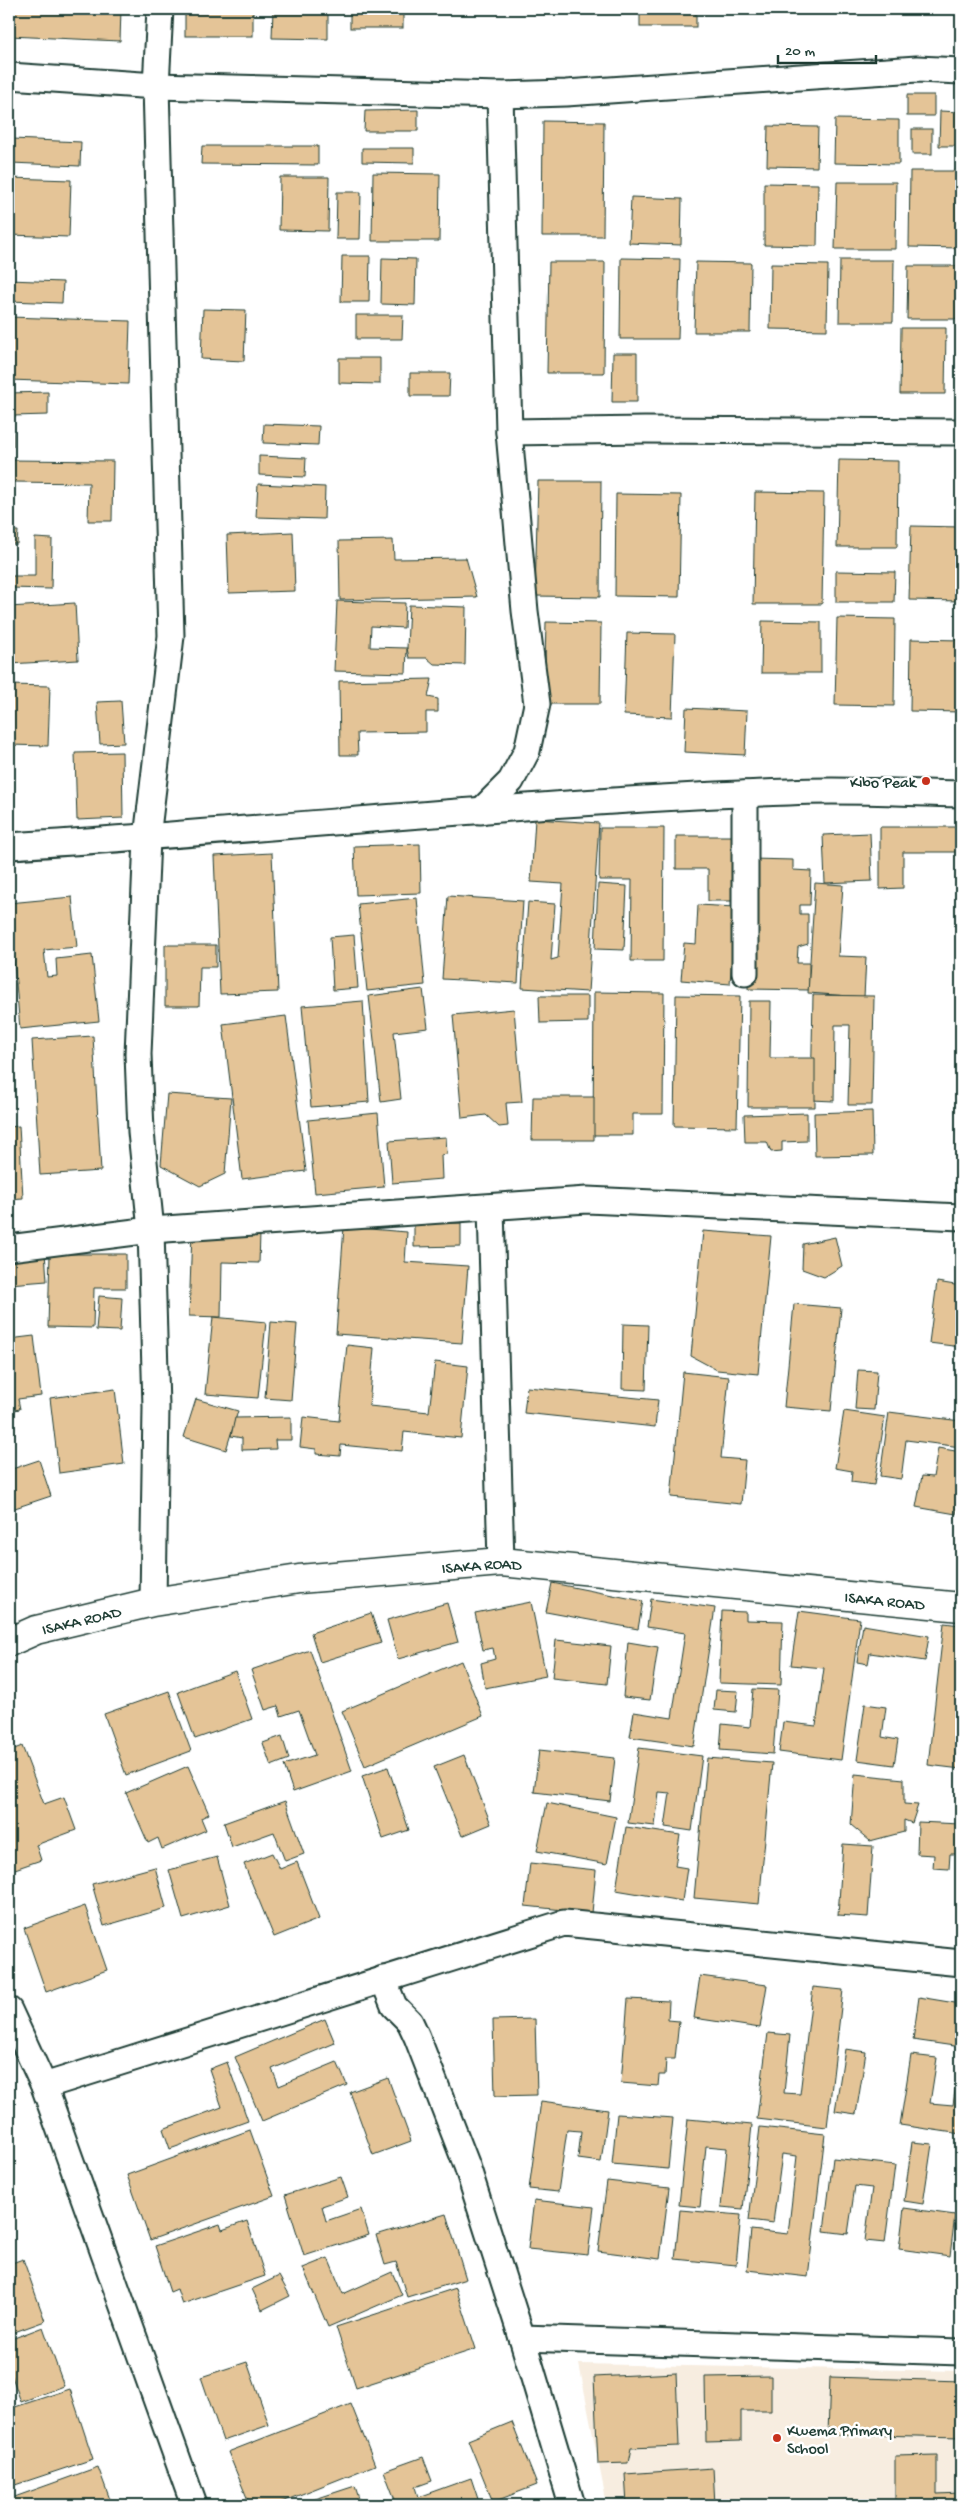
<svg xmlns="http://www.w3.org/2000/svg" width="970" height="2514" viewBox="0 0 970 2514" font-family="'Gochi Hand',sans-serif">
<rect width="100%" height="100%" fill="#fff"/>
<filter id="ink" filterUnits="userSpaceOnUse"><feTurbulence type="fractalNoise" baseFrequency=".02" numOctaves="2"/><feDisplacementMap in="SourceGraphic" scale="10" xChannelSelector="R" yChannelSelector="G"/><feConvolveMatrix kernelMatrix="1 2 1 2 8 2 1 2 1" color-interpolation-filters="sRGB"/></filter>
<g filter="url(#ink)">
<polygon fill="#f7ede0" points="579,2364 961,2371 961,2505 607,2505"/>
<g fill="#e4c497" stroke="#1f3d34">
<polygon points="9,9 121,9 120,41 9,36"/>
<rect x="185" y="9" width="68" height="27"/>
<polygon points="273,9 328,9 328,39 272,38"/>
<rect x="350" y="9" width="53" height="19"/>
<rect x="640" y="9" width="56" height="18"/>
<rect x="907" y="95" width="27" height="21"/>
<polygon points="418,110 418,131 364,131 365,111"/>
<polygon points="940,111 961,112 961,146 939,146"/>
<polygon points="835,119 899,120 899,164 834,163"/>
<polygon points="543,121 604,122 603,236 542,236"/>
<polygon points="768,126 818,127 817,167 767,166"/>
<rect x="912" y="129" width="20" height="25"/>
<polygon points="12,139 81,142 80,166 11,163"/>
<polygon points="202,146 318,146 318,165 201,164"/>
<polygon points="362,148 414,148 414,163 362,162"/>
<polygon points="910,171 961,171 961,248 909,247"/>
<polygon points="373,173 440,174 439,241 372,241"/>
<polygon points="280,177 329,177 328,231 279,230"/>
<polygon points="9,178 71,180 69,237 9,235"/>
<polygon points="837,182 896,182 895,249 835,249"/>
<polygon points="764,183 818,184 817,246 764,245"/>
<polygon points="337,192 361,192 360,239 336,239"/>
<polygon points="631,197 682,199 681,245 629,243"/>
<polygon points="342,256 370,256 369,302 341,302"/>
<polygon points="382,258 416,259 415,305 381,304"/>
<polygon points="621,258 680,259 678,339 620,339"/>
<polygon points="840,260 894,260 893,322 839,322"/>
<polygon points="549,262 605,262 604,373 547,373"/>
<polygon points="696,262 751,263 750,332 694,332"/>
<polygon points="771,264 828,265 827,330 770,329"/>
<polygon points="908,266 961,266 961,319 907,319"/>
<polygon points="9,280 63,282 62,303 9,301"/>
<polygon points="203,309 246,310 244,361 201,359"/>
<polygon points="356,315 403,315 402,339 356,339"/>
<polygon points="9,317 130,321 128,384 9,380"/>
<polygon points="901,328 946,328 945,394 900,394"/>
<polygon points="613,353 637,353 637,402 612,402"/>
<polygon points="339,358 380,358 380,384 339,383"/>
<polygon points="410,373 450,373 449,396 410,396"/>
<polygon points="48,392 48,415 13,416 13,446 9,446 9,393"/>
<polygon points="264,424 319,426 318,445 263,443"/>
<polygon points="259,456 306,458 305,477 259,475"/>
<polygon points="9,460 113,461 112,521 88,521 89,483 13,482 12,520 9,520"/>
<polygon points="839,460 898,461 897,547 837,547"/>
<polygon points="538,481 601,481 600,597 535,596"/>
<polygon points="258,484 325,487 324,519 256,517"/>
<polygon points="755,492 824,493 822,604 753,604"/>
<polygon points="616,494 681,495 679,597 615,596"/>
<polygon points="911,526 961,527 961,601 909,600"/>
<polygon points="9,531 18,531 17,544 9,544"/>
<polygon points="293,532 295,591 229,593 227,535"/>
<polygon points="35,538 52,539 51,589 9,588 9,576 35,576"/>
<polygon points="393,540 394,559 466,558 477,597 340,600 339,541"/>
<polygon points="836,571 895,572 894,602 836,602"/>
<polygon points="337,601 405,603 404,628 371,626 370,647 407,648 406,673 334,671"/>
<polygon points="75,603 78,660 9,664 9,607"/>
<polygon points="409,605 466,607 465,665 434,664 427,658 409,658 407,648"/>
<polygon points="837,618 895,619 894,706 835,705"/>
<polygon points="762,621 821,622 821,673 761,673"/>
<polygon points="546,622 601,623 600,704 544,704"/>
<polygon points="627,633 675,634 672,717 624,715"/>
<polygon points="911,639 961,640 961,712 910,711"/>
<polygon points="432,679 428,697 438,699 438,712 426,712 426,732 357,733 358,755 340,755 339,681"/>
<polygon points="9,685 50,686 48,746 9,745"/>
<polygon points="121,701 124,743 100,744 97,702"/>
<polygon points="686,708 747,711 745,755 684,752"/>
<polygon points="122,752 123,818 77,820 75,753"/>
<polygon points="535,819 599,823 588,992 522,988 528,902 555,904 551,960 558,958 563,884 531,882"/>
<polygon points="880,827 961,827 961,852 903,852 903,888 880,889"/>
<polygon points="600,828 664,828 663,961 631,961 632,880 599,880"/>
<polygon points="870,833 872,881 825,883 823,835"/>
<polygon points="676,836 737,836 736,901 708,901 708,869 676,869"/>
<polygon points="420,844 421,893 356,895 354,846"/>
<polygon points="272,853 278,992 220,994 214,856"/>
<polygon points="751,859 793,860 793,870 811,871 810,905 800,905 800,914 808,914 808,944 798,947 797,963 809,963 809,990 748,989"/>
<polygon points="815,883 843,885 838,956 866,957 864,997 808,993"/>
<polygon points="598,884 627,886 624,950 595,949"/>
<polygon points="448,896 523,901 518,983 442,979"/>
<polygon points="72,897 77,947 44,950 47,977 57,976 56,959 92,955 99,1021 20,1029 9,903"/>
<polygon points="417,898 425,985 367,991 358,904"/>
<polygon points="698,905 735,907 730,984 681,980 684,943 696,944"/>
<polygon points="354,935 358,988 333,990 330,937"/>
<polygon points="165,945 216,945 216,967 200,967 199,1006 165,1006"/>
<polygon points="423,989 428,1028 394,1032 401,1099 381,1102 369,996"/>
<polygon points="9,990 12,1025 9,1026"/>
<polygon points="594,992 664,993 663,1114 633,1114 633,1135 593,1135"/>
<polygon points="676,995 740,996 737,1127 674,1126"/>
<polygon points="813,995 874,996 872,1105 848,1105 850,1025 835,1025 834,1101 811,1100"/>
<polygon points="539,996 588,996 588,1022 540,1023"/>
<polygon points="363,1001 369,1102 311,1107 302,1006"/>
<polygon points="749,1001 771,1001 770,1058 815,1058 815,1107 748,1107"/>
<polygon points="514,1009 522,1102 506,1103 508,1126 499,1127 486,1115 462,1118 453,1015"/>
<polygon points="286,1016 306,1171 242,1179 223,1024"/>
<polygon points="93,1036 101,1171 40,1175 32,1040"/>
<polygon points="167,1094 231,1098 225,1174 200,1186 161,1165"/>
<polygon points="533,1097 594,1097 594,1140 532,1140"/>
<polygon points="872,1111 873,1155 815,1156 814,1113"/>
<polygon points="378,1113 384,1187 315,1193 308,1120"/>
<polygon points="807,1113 807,1141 782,1142 782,1151 771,1152 767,1142 745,1142 744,1115"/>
<polygon points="19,1126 23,1198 9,1199 9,1127"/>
<polygon points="446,1137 447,1154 441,1155 442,1179 392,1183 389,1141"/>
<polygon points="461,1223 461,1246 414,1247 414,1224"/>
<polygon points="344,1227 407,1232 405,1262 468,1266 462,1343 336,1334"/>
<polygon points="703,1231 771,1236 758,1374 717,1370 691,1356"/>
<polygon points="192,1232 260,1234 259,1263 222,1262 221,1317 189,1316"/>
<polygon points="835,1237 842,1266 824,1277 802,1269 803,1244"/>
<polygon points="45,1252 47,1281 9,1284 9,1255"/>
<polygon points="50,1254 126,1254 126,1288 94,1288 93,1328 48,1327"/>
<polygon points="937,1282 961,1286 961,1347 929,1343"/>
<polygon points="99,1296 122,1298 120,1331 96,1330"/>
<polygon points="794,1304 841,1308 831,1411 784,1407"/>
<polygon points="213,1317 266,1322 258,1398 205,1394"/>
<polygon points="271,1322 297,1324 291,1400 265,1398"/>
<polygon points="623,1324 648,1325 646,1390 622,1389"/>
<polygon points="34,1336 41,1396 18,1399 20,1409 9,1411 9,1339"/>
<polygon points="347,1345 374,1348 369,1406 429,1412 435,1362 468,1366 461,1438 404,1432 402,1451 341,1445 340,1456 316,1454 316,1449 300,1447 303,1417 339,1421"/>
<polygon points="858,1370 877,1371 874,1410 855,1409"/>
<polygon points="683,1372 729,1377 721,1458 745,1460 741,1504 671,1497"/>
<polygon points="527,1387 658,1400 655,1427 524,1413"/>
<polygon points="115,1389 124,1464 59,1473 50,1398"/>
<polygon points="196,1399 238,1411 226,1450 184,1437"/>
<polygon points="844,1411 885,1417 874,1485 851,1482 852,1471 835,1468"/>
<polygon points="889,1412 961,1421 961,1447 906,1440 901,1479 880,1476"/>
<polygon points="291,1417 291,1440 275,1440 276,1449 242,1450 242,1438 231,1436 235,1418"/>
<polygon points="938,1448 961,1452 961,1485 956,1514 916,1507 922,1476 933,1477"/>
<polygon points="39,1460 51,1496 9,1510 9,1470"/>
<polygon points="552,1583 643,1601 638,1629 546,1612"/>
<polygon points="651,1599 715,1608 694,1746 630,1737 634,1712 672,1718 685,1633 647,1627"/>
<polygon points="531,1602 546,1676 485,1688 481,1663 495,1659 493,1648 483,1650 475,1613"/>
<polygon points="447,1603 458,1642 398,1659 387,1620"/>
<polygon points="722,1611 746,1612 746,1620 783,1621 781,1685 719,1683"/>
<polygon points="799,1611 860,1619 841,1760 779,1752 783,1722 816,1726 824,1668 791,1665"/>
<polygon points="371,1613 381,1643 320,1662 311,1633"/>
<polygon points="944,1623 961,1625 961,1769 928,1765"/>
<polygon points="863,1625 929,1636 925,1661 870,1653 868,1664 857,1662"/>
<polygon points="556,1640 611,1646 607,1684 552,1678"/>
<polygon points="628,1642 658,1647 650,1700 623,1697"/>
<polygon points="310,1650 352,1771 293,1792 284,1765 315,1755 299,1710 281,1716 278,1706 265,1710 251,1670"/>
<polygon points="461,1661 483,1716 365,1766 342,1711"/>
<polygon points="235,1671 252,1719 195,1739 178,1692"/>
<polygon points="753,1689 778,1690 773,1754 720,1750 722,1724 750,1727"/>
<polygon points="716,1690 738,1691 736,1712 714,1710"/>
<polygon points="169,1691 191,1751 126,1775 104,1714"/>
<polygon points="865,1704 886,1707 882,1737 898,1740 894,1765 857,1760"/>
<polygon points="282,1736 289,1759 271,1766 263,1743"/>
<polygon points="22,1746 44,1804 64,1797 76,1830 36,1845 41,1860 12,1870 9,1861 9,1751"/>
<polygon points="639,1748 702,1756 692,1831 665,1827 670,1793 659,1792 655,1826 628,1823"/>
<polygon points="539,1750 615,1758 610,1801 534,1792"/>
<polygon points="464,1755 491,1824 462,1836 434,1767"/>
<polygon points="707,1758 772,1763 759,1904 694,1898"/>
<polygon points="188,1766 209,1814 201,1818 206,1830 162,1849 158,1838 148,1843 126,1793"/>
<polygon points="388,1767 409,1830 383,1839 362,1776"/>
<polygon points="855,1774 904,1779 904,1804 918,1805 912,1823 904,1820 904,1832 870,1841 851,1825"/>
<polygon points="285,1801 304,1854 285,1861 274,1832 232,1847 224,1823"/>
<polygon points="547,1803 616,1817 607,1864 537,1851"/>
<polygon points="918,1822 960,1824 959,1854 950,1854 949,1869 933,1868 934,1855 917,1854"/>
<polygon points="626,1827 680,1835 675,1866 687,1868 682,1901 616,1890"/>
<polygon points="843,1844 873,1846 868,1917 838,1915"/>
<polygon points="272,1853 280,1869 297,1862 319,1919 274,1937 244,1864"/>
<polygon points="217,1857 230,1905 183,1919 169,1870"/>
<polygon points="530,1863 596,1870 592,1913 525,1906"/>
<polygon points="155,1867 166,1908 104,1926 92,1884"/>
<polygon points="85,1906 107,1970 46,1992 24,1928"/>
<polygon points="700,1976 767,1985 760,2028 694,2018"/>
<polygon points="813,1987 843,1990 827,2127 757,2119 768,2033 790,2035 784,2093 800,2094"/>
<polygon points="919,1997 961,2004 961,2134 900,2125 911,2055 937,2058 930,2103 953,2105 961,2047 913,2040"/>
<polygon points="628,1999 669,2001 668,2020 679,2021 675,2059 666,2059 665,2075 659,2075 658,2086 621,2083"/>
<polygon points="325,2019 335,2043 272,2069 279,2086 337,2062 347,2085 262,2121 235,2057"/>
<polygon points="535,2019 537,2095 495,2096 493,2020"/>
<polygon points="845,2049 866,2052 856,2114 835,2111"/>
<polygon points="227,2062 248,2121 170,2149 163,2129 222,2107 209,2069"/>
<polygon points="388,2078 411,2141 373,2155 350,2092"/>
<polygon points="541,2101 608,2110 601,2162 578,2159 581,2131 567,2130 558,2192 529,2189"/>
<polygon points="617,2114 673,2118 668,2169 612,2164"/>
<polygon points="688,2119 752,2125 743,2209 721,2207 727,2148 706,2146 700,2207 679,2205"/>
<polygon points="760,2127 825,2134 808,2277 747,2270 751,2230 788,2234 797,2156 782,2154 773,2223 749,2220"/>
<polygon points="250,2130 274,2196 150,2240 127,2175"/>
<polygon points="912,2142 932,2144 923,2204 904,2201"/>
<polygon points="833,2158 895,2165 885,2243 865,2241 872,2188 855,2186 848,2234 824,2231"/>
<polygon points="341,2177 348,2197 322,2206 326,2221 361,2209 369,2235 304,2256 285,2195"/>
<polygon points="607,2181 669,2188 660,2259 598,2251"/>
<polygon points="534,2200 594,2207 588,2255 528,2249"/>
<polygon points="904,2208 955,2215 950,2256 899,2249"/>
<polygon points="680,2210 741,2215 736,2265 675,2259"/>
<polygon points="446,2214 466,2279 407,2297 396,2262 385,2265 376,2235"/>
<polygon points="247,2221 265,2276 182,2304 177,2289 170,2292 155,2246 220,2224 222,2230"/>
<polygon points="328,2258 343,2294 392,2272 402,2295 328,2327 303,2268"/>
<polygon points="23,2259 45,2321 9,2334 9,2264"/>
<polygon points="279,2276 290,2296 262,2310 252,2289"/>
<polygon points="456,2288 476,2349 356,2388 336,2327"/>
<polygon points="43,2327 64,2386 21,2402 9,2368 9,2340"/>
<polygon points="247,2362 269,2425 223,2441 201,2377"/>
<polygon points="676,2373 679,2446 631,2448 628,2463 598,2464 594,2377"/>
<polygon points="771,2376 771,2411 741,2411 741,2441 706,2442 705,2377"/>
<polygon points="830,2377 961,2381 961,2437 828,2434"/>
<polygon points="70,2389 93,2459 9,2487 9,2409"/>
<polygon points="351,2404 375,2465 274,2505 250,2505 228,2452"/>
<polygon points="512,2422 537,2485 493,2502 468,2440"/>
<polygon points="937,2455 937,2494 961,2493 961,2505 895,2505 895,2456"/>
<polygon points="423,2457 432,2481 415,2487 418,2497 471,2478 480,2505 397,2505 384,2471"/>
<polygon points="98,2467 112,2505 9,2505 9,2499"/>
<polygon points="713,2468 715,2505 627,2505 625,2474"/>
<polygon points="355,2486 361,2505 297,2505"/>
</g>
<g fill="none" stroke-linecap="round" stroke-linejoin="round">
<defs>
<g id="street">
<polyline points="9,76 156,86 500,95 566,93 917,69 961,71"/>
<polyline points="509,432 645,430 961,432"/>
<polyline points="481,811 511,781 527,751 537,704 525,611 509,432 500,95"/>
<path d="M 9,846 C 269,831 528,801 789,792 C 846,789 904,793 961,794"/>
<polyline points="745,973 745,794"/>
<polyline points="491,1208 501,1562"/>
<polyline points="9,1248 151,1230 587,1200 961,1217"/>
<polyline points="153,1602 156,1407 151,1230 141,1132 138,1054 147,838 171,636 156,86 160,9"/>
<polyline points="383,1979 394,2006 410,2022 417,2037 467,2166 522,2338 572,2505"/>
<polyline points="9,2010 44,2086 194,2505"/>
<polyline points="44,2086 564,1923 961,1963"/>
<polyline points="522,2338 961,2352"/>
</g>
<g id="secondary">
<path id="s1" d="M 9,1642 L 36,1630 L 153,1602 L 299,1579 L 501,1562 L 961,1607"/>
</g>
</defs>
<use href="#street" stroke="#1f3d34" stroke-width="29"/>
<use href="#secondary" stroke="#1f3d34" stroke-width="31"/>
<use href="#street" stroke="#fff" stroke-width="25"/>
<use href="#secondary" stroke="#fff" stroke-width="28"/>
</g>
</g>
<g fill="#c8321e" stroke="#fff" stroke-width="2">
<circle cx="926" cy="781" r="5"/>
<circle cx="777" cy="2438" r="5"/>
</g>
<g text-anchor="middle" stroke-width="5" stroke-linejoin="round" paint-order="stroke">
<g font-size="16" fill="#1f3d34" stroke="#fff" text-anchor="end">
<text x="916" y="787">Kibo Peak</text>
<text x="787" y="2435" text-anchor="start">Kwema Primary<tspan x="787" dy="18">School</tspan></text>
</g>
<g font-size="16" fill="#1f3d34" stroke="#fff">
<text dy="6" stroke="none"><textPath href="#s1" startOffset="481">ISAKA ROAD</textPath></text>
<text dy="6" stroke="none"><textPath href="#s1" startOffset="886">ISAKA ROAD</textPath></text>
<text dy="6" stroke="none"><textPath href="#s1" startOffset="76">ISAKA ROAD</textPath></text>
</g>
</g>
<rect width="970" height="2514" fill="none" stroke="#fff" stroke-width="30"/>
<rect x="15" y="15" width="940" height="2484" fill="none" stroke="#1f3d34" stroke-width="2" filter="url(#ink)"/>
<path d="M778 55v8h98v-8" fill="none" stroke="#1f3d34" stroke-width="2.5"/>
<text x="785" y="55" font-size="15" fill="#1f3d34" stroke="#ffffff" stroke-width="4" paint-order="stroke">20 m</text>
</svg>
